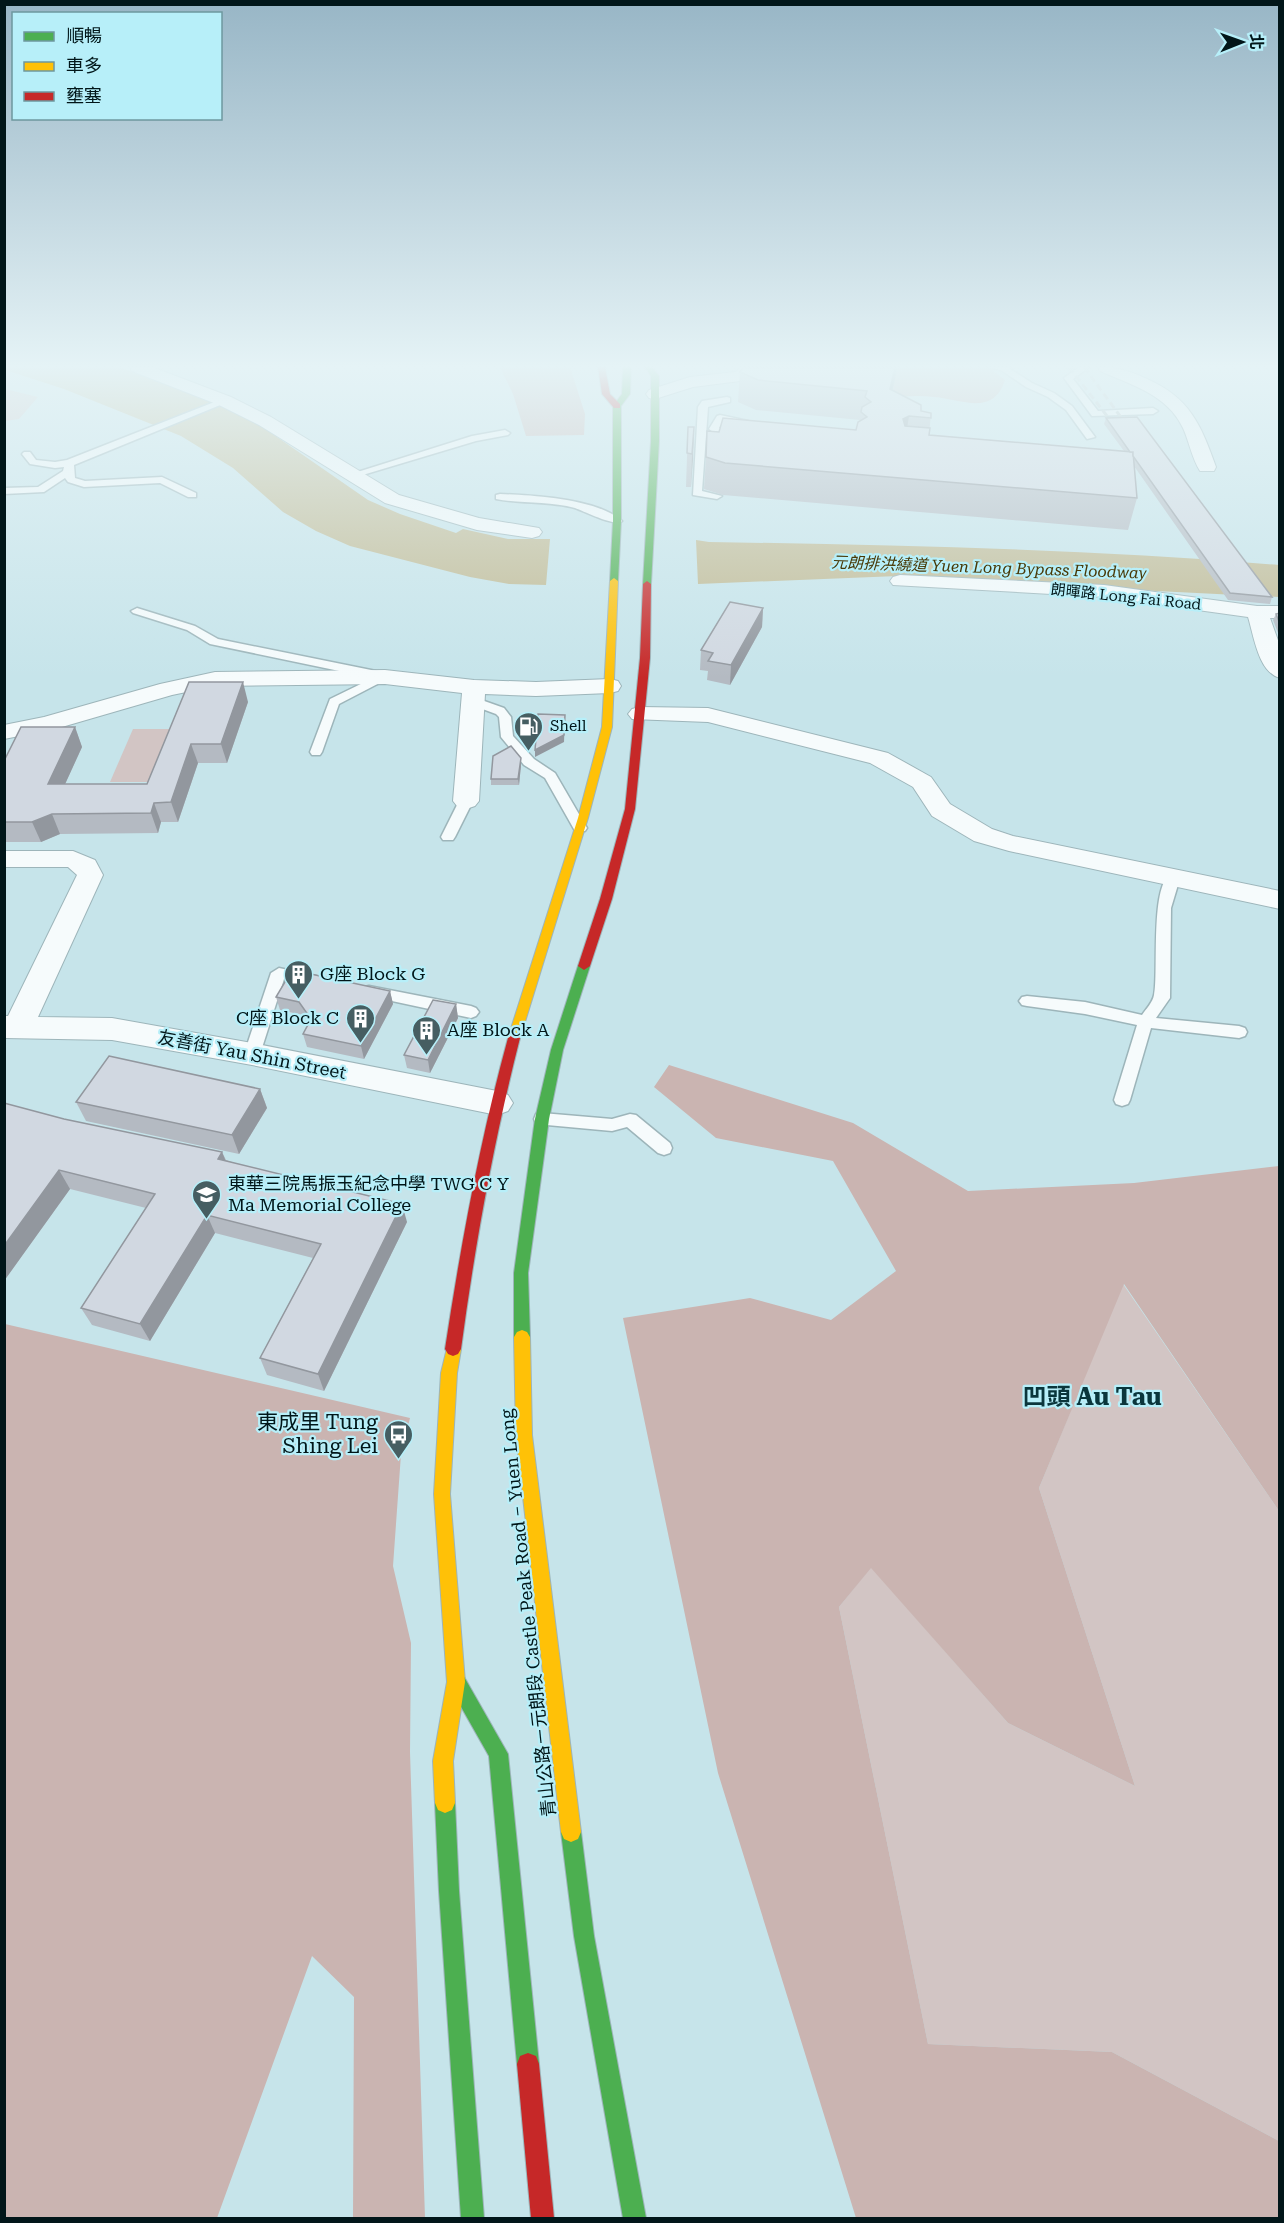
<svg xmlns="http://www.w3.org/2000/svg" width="1284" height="2223" viewBox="0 0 1284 2223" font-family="'Roboto Serif','Noto Sans TC',serif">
<rect width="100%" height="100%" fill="#c6e4ea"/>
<g fill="#d2c5c4">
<polygon points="4,389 5,389 38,397 19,419 5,421"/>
<polygon points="133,729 176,729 155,782 110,782"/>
<polygon points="1123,1284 1279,1511 1279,2141 1112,2052 928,2044 839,1607 871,1567 1008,1723 1135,1786 1039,1488"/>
</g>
<g fill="#cab4b1">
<polygon points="500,367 570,367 585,414 584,435 526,436 513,394"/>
<path d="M 763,367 L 1024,367 L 993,371 L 1005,380 C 993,417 962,399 934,397 C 910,394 884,400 861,396 C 828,390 795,376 763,367 Z"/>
<polygon points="669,1065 853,1123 968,1191 1134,1183 1279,1166 1279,1511 1124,1284 1039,1488 1135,1786 1008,1723 871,1568 839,1607 928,2044 1112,2052 1279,2141 1279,2218 856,2218 718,1773 623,1318 750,1298 831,1320 896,1271 833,1161 716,1138 654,1087"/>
<polygon points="5,1324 410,1418 401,1454 393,1566 411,1643 410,1752 425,2218 353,2218 354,1997 312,1956 217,2218 5,2218"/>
</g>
<g fill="#c0b992">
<polygon points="4,367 119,367 218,404 264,428 368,500 400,514 456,533 463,529 508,539 550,539 546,585 509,584 470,577 350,546 316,531 283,512 233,468 181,436 64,389 5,370"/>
<path d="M 696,540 L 709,542 C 899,545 1089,549 1279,565 L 1279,597 L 1015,584 L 898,576 L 698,584 Z"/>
</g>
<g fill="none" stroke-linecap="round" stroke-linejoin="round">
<defs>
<g id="lane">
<polygon points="989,367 1007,367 1032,383 1054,393 1072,406 1095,437 1087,439 1066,410 1048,397 1026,387 1001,370"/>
<polygon points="1079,367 1089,367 1073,379 1098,411 1153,408 1158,411 1153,414 1092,416 1064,378"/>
<polygon points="727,397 730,398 730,402 708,407 702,491 722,496 717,499 693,495 698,407 702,401"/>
<polygon points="222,399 230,401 74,465 75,478 85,481 162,477 196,493 196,497 188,497 160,483 84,487 68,482 65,478 44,492 4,494 4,488 38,487 63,471 64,467 55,468 30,464 22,454 24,452 30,452 36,460 55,462 67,460"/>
<path d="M 720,415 L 748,421 L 750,423 L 745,426 L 723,421 L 719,428 L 742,433 L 742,437 C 732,438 717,436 709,429 L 717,416 Z"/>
<polygon points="505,430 510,433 508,435 476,441 356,477 348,475 472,436"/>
<path d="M 500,494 C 532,495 598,499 622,521 C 615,527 586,512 575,508 C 549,501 522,504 496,499 L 496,495 Z"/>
<polygon points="137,608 195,626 218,639 381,672 391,677 339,704 322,752 320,755 312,755 310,752 330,699 373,678 210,644 187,630 133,613 131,611"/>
<polygon points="473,697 504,708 511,717 513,736 534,759 555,773 587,828 585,831 575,831 545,778 524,765 501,737 499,717 496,714 469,704 467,701"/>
<polygon points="466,797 473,801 455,837 453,840 443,840 441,837 459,801"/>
<path d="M 1173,873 L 1180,878 L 1171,908 L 1170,998 L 1156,1018 L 1239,1026 L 1245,1028 L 1247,1032 L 1245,1036 L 1239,1038 L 1151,1028 L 1130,1100 L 1128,1104 L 1122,1106 L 1116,1104 L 1114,1100 L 1137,1025 L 1085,1014 L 1027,1006 L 1022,1005 L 1019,1001 L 1022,997 L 1027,996 L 1085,1002 L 1142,1015 C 1146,1009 1153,1002 1154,995 C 1159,974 1149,880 1173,873 Z"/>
<polygon points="279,968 316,976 319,980 311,985 284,979 260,1054 258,1058 246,1058 244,1054 271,973"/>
<polygon points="369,986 471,1006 476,1008 479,1012 476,1016 471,1018 364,995 361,991 364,987"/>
<polygon points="542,1113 612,1119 630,1114 636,1115 670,1143 672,1148 670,1153 664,1155 658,1153 627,1127 612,1131 536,1124 534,1119 536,1114"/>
</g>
<g id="street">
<polygon points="130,367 152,367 231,397 271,417 399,495 479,518 539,528 542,532 539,536 532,538 477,530 385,503 259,425 219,405 132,371"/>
<polygon points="741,367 759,367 746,380 740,381 693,387 655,399 649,398 646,394 649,390 690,377 735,372"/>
<path d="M 1098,367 C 1117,367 1130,371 1147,379 C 1190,398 1201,425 1216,467 L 1214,471 L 1200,471 C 1192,459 1189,441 1183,428 C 1167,394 1131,385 1100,371 Z"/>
<path d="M 900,575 L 1104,585 L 1257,606 L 1280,606 L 1280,618 L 1270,618 L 1280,646 L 1280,678 C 1258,672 1254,636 1248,617 L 1104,597 L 893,585 L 890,581 L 893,577 Z"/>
<polygon points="385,670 474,680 536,682 610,679 618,681 621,686 618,691 610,693 536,696 485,694 479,801 475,806 466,809 457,806 453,801 462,693 385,684 215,686 172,695 55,729 4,739 4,725 44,717 160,684 215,672"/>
<polygon points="640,707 708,708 888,753 931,777 950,804 992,829 1013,836 1280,891 1280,909 1009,851 974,841 932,816 913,787 870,763 708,722 632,719 628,714 632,709"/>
<polygon points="4,851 73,851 95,860 103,875 38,1017 112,1018 252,1043 497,1091 508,1095 513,1103 508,1111 497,1115 252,1065 112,1040 4,1038 4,1016 8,1016 77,875 68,867 4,867"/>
</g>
<g id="fast">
<polygon points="623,367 631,367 630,394 621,406 621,521 618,581 614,584 610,581 613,521 613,406 622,394"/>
<polygon points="645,367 652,367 659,376 659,441 651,584 647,587 643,584 651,441 651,376"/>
<polygon points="584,962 590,966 563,1050 549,1119 528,1273 530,1337 527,1342 522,1344 517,1342 514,1337 514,1273 535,1119 551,1050 578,966"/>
<polygon points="456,1673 463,1675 508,1754 539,2064 536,2072 528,2075 520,2072 517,2064 489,1756 447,1682 449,1675"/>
<polygon points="445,1793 452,1796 455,1803 459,1891 484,2218 461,2218 439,1891 435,1803 438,1796"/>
<polygon points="571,1822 578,1825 581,1832 594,1936 646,2218 623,2218 574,1936 561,1832 564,1825"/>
</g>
<g id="slow">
<polygon points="614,578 618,581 612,727 588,818 520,1038 514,1043 508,1038 578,818 602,727 610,581"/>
<polygon points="522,1330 527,1332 530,1337 532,1435 581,1832 578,1839 571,1842 564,1839 561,1832 516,1435 514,1337 517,1332"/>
<polygon points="453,1342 458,1344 461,1349 457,1373 450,1494 465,1682 453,1761 455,1803 452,1810 445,1813 438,1810 435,1803 433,1761 447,1682 434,1494 441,1373 448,1344"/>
</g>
<g id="jam">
<polygon points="598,367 605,367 610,394 620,404 620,408 614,408 602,394"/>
<polygon points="647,581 651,584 650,658 635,809 612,899 590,966 584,970 578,966 600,899 625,809 640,658 643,584"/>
<path d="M 514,1033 L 520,1038 C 494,1140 475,1244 461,1349 L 458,1354 L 453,1356 L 448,1354 L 445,1349 C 461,1244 480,1140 508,1038 Z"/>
<polygon points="528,2053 536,2056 539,2064 554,2218 531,2218 517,2064 520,2056"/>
</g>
</defs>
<use href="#lane" stroke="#9db5ba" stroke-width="3"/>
<use href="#street" stroke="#9db5ba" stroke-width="2"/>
<use href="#fast" stroke="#9db5ba" stroke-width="2"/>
<use href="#slow" stroke="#9db5ba" stroke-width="2"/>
<use href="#jam" stroke="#9db5ba" stroke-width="2"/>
<use href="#lane" fill="#f6fbfc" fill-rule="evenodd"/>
<use href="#street" fill="#f6fbfc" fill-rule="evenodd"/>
<use href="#fast" fill="#4caf50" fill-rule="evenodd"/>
<use href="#slow" fill="#ffc107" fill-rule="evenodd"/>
<use href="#jam" fill="#c62828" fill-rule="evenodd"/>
<g stroke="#bbc4c5" stroke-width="3" stroke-dasharray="7 4" stroke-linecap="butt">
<polyline points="1069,367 1114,425"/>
<polyline points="1084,367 1126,424"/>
</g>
</g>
<g fill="#b4bac2">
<polygon points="743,367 897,367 893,390 921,411 931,413 929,435 1124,451 1104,424 1106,418 1272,597 1270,604 1228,600 1134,466 1137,498 1128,530 723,495 704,489 706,457 719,432 856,430 860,420 756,410 738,402 740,372"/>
<polygon points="688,427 694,427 691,487 686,487"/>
<polygon points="763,608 762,627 730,685 707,680 708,671 700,670 701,650"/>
<polygon points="1280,613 1280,638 1273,620 1276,614"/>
<polygon points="189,682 248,702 227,763 198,763 178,822 161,822 158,833 60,834 41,842 4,842 4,761 75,727 82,747 65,784 147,784"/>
<polygon points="521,758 521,765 519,785 491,785 491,779"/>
<polygon points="390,991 393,1004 364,1059 307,1047 303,1034 309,1024 303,1015 280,1010 276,997"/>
<polygon points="456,1004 458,1018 430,1073 407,1068 404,1055"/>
<polygon points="260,1089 267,1108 239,1154 86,1121 76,1102"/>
<polygon points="64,1119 222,1152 226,1160 407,1222 324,1391 267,1375 260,1358 313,1258 215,1233 150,1341 92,1325 81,1308 146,1208 70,1189 4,1281"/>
</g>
<g fill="#92979e">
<polygon points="895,367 897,367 896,374 886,419 890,389"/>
<polygon points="909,416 904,447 903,419"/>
<polygon points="694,427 693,460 691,487 692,454"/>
<polygon points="763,608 762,627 730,685 731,665"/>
<polygon points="243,682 248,702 227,763 221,744"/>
<polygon points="565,715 564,742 535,757 535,750"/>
<polygon points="75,727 82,747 56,804 48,784"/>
<polygon points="191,744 198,763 178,822 171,802"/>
<polygon points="521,758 521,765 519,785 518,779"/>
<polygon points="154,803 161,822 158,833 151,813"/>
<polygon points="52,814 60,834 41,842 32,822"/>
<polygon points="390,991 393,1004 364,1059 361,1046"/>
<polygon points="456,1004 458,1018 430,1073 428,1060"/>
<polygon points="260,1089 267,1108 239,1154 232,1135"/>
<polygon points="222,1152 230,1171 218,1159"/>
<polygon points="59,1170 70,1189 4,1281 4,1246"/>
<polygon points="402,1204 407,1222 324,1391 318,1374"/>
<polygon points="207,1215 215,1233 150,1341 140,1324"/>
</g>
<g fill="#d1d8e1" stroke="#92979e" stroke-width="1.5">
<polygon points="743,367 895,367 890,389 921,405 921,411 931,413 931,418 909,416 903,419 905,426 930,428 929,435 1133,452 1137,498 725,463 706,457 707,431 719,432 723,418 856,430 858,422 867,417 861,412 862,407 871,402 865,397 867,391 758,380 740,372"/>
<polygon points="1137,417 1272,597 1230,593 1133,456 1133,452 1130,452 1106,418"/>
<polygon points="688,427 694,427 692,454 687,453"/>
<polygon points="730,602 763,608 731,665 708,661 713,653 701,650"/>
<polygon points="1280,613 1280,624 1276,614"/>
<polygon points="189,682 243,682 221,744 191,744 171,802 154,803 151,813 52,814 32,822 4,822 4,761 21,727 75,727 48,784 147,784"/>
<polygon points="538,714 565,715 564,735 535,750"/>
<polygon points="511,746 521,758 518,779 491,779 493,756"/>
<polygon points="292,970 390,991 361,1046 303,1034 311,1019 299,1002 276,997"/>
<polygon points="433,1000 456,1004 428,1060 404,1055"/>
<polygon points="109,1056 260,1089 232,1135 76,1102"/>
<polygon points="4,1103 64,1119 222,1152 218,1159 402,1204 318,1374 260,1358 321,1244 207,1215 140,1324 81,1308 155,1194 59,1170 4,1246"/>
</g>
<linearGradient id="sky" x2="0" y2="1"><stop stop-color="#98b6c6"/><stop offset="0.54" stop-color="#e5f3f6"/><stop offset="1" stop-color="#e5f3f6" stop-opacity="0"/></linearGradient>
<rect width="1284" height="678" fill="url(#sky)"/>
<defs>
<symbol id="fuel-pin" viewBox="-11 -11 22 30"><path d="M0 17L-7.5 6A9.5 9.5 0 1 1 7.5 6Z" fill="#465e62" stroke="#b7eff9"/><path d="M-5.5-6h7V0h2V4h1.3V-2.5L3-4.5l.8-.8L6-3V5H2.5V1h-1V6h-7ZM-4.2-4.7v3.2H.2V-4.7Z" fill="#fff"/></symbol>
<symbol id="building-pin" viewBox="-11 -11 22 30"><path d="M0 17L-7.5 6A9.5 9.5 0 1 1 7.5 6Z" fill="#465e62" stroke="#b7eff9"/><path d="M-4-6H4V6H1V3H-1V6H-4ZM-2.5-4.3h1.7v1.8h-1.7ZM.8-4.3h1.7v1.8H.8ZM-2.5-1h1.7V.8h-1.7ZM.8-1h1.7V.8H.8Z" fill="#fff"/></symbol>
<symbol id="school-pin" viewBox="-11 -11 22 30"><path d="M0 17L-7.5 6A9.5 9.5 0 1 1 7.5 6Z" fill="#465e62" stroke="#b7eff9"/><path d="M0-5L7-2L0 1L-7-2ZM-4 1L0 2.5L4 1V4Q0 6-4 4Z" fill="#fff"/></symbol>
<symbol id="bus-pin" viewBox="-11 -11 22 30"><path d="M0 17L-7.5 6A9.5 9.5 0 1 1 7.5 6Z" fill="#465e62" stroke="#b7eff9"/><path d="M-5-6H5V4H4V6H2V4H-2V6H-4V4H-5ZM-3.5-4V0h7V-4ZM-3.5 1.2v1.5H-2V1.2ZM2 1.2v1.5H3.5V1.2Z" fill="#fff"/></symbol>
</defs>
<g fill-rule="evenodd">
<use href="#fuel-pin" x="512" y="710" width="33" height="45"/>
<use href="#building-pin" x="282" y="958" width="33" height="45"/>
<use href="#building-pin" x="344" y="1002" width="33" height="45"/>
<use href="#building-pin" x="410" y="1014" width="33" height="45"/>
<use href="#school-pin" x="190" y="1178" width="33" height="45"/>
<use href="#bus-pin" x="382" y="1418" width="33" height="45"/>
</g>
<g text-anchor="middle" stroke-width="4.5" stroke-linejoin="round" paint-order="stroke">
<g font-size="15" fill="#011619" stroke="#b7eff9">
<text transform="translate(1126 597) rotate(6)" y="5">朗暉路 Long Fai Road</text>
</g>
<g font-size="15" fill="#011619" stroke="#b7eff9" text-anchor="start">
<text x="550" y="731">Shell</text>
</g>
<g font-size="16" font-style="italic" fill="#483806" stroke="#b7eff9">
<text transform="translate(989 567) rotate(2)" y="6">元朗排洪繞道 Yuen Long Bypass Floodway</text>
</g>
<g font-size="18" fill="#011619" stroke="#b7eff9" text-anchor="start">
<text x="320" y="980">G座 Block G</text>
<text x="339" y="1024" text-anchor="end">C座 Block C</text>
<text x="447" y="1036">A座 Block A</text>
<text x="228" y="1190">東華三院馬振玉紀念中學 TWG C Y<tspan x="228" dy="21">Ma Memorial College</tspan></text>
</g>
<g font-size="18" fill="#011619" stroke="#b7eff9">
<text transform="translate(252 1055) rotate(11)" y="6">友善街 Yau Shin Street</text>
<text transform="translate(528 1613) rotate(-96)" y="6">青山公路－元朗段 Castle Peak Road – Yuen Long</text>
</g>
<g font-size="21" fill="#011619" stroke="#b7eff9" text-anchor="end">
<text x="378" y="1429">東成里 Tung<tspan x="378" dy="24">Shing Lei</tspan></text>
</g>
<g font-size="24" font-weight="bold" fill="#0a363c" stroke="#b7eff9">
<text x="1092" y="1405">凹頭 Au Tau</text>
</g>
</g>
<rect width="1284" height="2223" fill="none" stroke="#011619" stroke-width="12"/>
<rect x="12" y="12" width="210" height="108" fill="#b7eff9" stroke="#6e989f" stroke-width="1.5"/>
<rect x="24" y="32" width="30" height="9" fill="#4caf50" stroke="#6e989f" stroke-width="1.5"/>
<text x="66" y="42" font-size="18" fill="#011619">順暢</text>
<rect x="24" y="62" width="30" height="9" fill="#ffc107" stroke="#6e989f" stroke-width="1.5"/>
<text x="66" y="72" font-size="18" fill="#011619">車多</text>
<rect x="24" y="92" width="30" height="9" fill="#c62828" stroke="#6e989f" stroke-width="1.5"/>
<text x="66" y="102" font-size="18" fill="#011619">壅塞</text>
<g transform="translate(1242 42) rotate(89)" stroke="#b7eff9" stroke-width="4.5" paint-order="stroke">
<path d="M0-4.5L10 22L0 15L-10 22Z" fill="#011619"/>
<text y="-9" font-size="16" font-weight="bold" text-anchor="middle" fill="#011619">北</text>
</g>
</svg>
